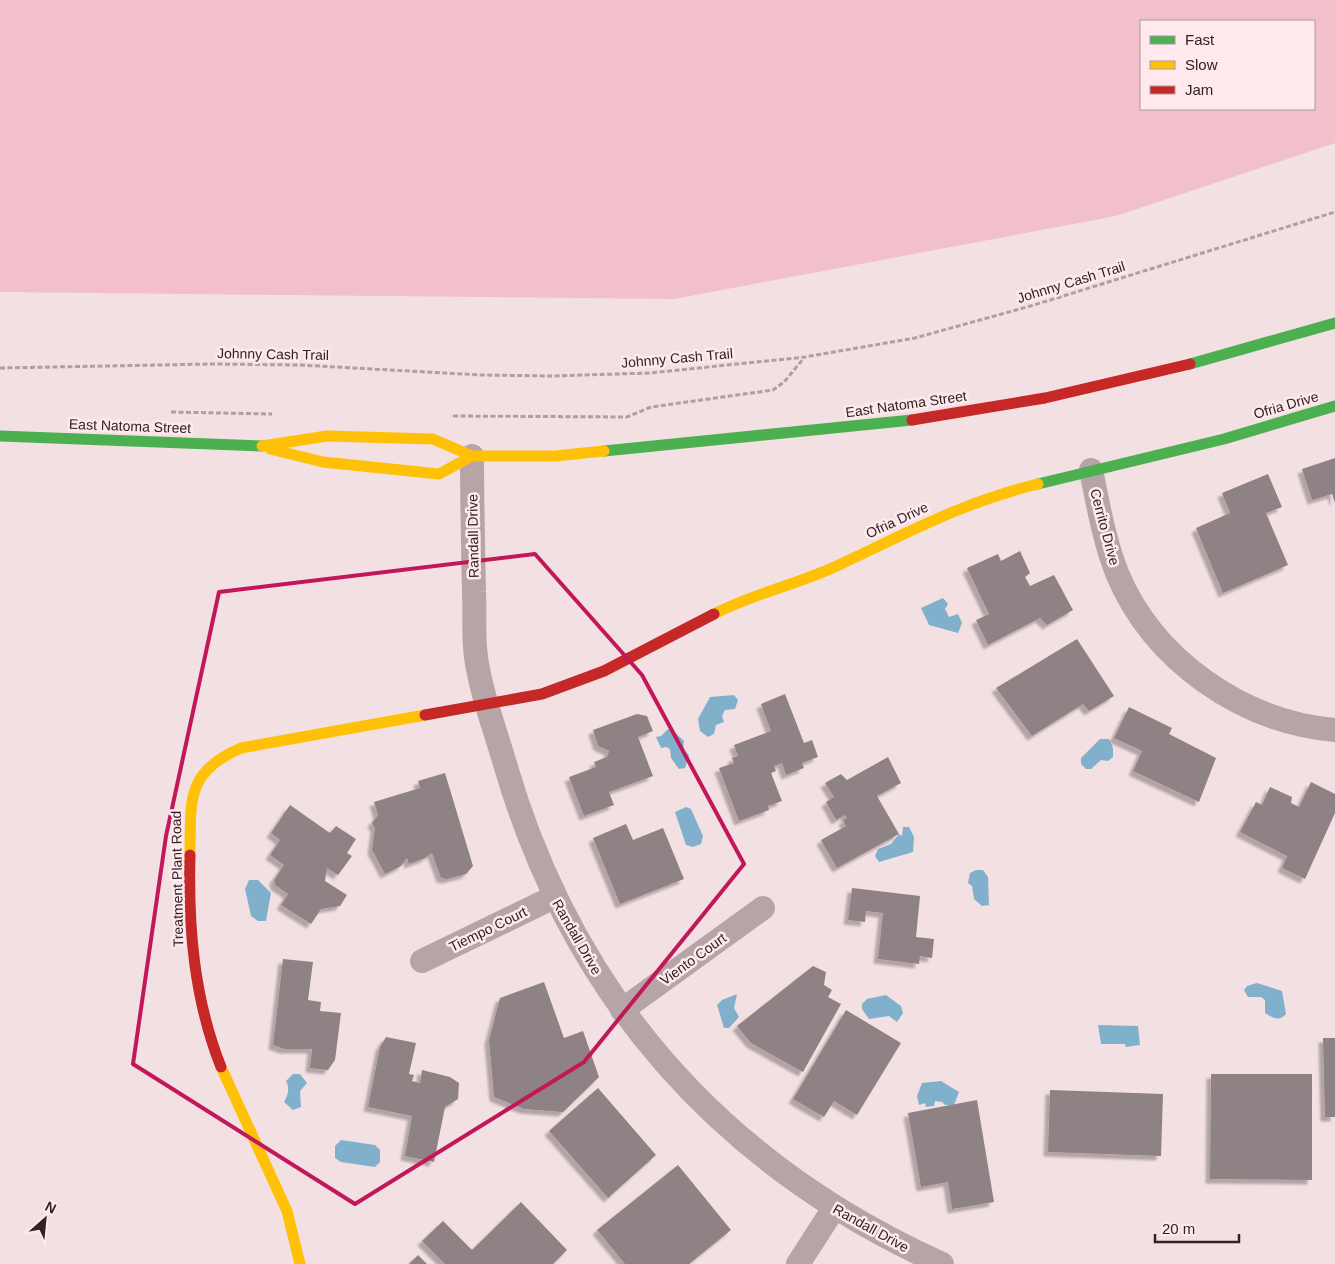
<svg xmlns="http://www.w3.org/2000/svg" width="1335" height="1264" viewBox="0 0 1335 1264" font-family="Arial,sans-serif">
<defs>
<filter id="shadow"><feDropShadow dx="-4.5" dy="4.5" stdDeviation="1" flood-color="#0004"/></filter>
</defs>
<rect width="100%" height="100%" fill="#f3e0e3"/>
<path fill="#f1c0ca" fill-rule="evenodd" d="M 0,0 L 1335,0 L 1335,143 L 1116,216 L 674,299 L 0,292 ZM 1141,21 L 1314,21 L 1314,109 L 1141,109 Z"/>
<g fill="#81b0cc">
<polygon points="943,598 948,604 945,609 949,617 958,614 962,623 958,633 929,625 921,608"/>
<polygon points="734,695 738,700 735,709 725,710 722,716 724,722 716,725 714,734 708,737 700,731 698,719 710,697"/>
<polygon points="668,729 672,730 684,741 683,749 689,755 685,768 679,769 671,758 670,749 666,747 661,748 656,737 661,736"/>
<polygon points="1100,739 1109,739 1113,748 1113,757 1108,761 1101,760 1091,769 1086,769 1081,764 1081,758"/>
<polygon points="686,807 691,809 703,836 701,844 693,847 686,845 675,812"/>
<polygon points="903,827 909,827 914,837 913,852 879,862 875,856 878,849 891,844 899,834 902,836"/>
<polygon points="976,870 983,870 988,877 989,905 982,906 974,899 972,886 968,883 970,873"/>
<polygon points="249,880 258,880 271,893 266,921 258,921 251,916 245,889"/>
<path d="M 1257,983 L 1282,991 L 1286,1014 C 1278,1022 1273,1018 1265,1013 L 1265,1000 L 1261,997 L 1248,997 L 1244,990 L 1247,986 Z"/>
<polygon points="737,994 734,1008 739,1017 729,1028 724,1028 717,1005 722,1000"/>
<polygon points="886,995 901,1006 903,1013 897,1022 889,1016 869,1019 862,1009 862,1004 867,999"/>
<polygon points="1098,1025 1138,1026 1140,1045 1126,1047 1125,1044 1101,1044"/>
<path d="M 293,1074 L 300,1074 L 307,1083 L 300,1091 L 301,1107 L 293,1110 L 284,1102 C 288,1095 290,1088 286,1081 Z"/>
<polygon points="941,1081 959,1092 954,1105 945,1105 942,1102 935,1101 934,1106 926,1107 925,1103 919,1105 917,1096 922,1083"/>
<polygon points="341,1140 375,1145 380,1150 380,1162 375,1167 341,1162 335,1158 335,1146"/>
</g>
<g fill="#8f8284" filter="url(#shadow)">
<polygon points="1335,458 1335,503 1332,494 1312,500 1302,469"/>
<polygon points="1268,474 1282,507 1266,513 1288,565 1223,593 1196,528 1230,513 1222,493"/>
<polygon points="1020,551 1030,573 1025,577 1030,586 1054,575 1073,610 1047,625 1040,618 988,645 976,620 989,614 967,568 998,554 1001,561"/>
<polygon points="1077,639 1114,696 1089,711 1083,704 1032,736 996,688"/>
<polygon points="785,694 804,743 812,740 818,757 802,763 804,768 786,775 782,763 774,766 776,771 771,773 782,801 768,806 769,810 739,821 719,768 734,763 732,758 738,756 734,745 771,731 761,704"/>
<polygon points="1129,707 1172,728 1169,734 1216,758 1199,802 1133,771 1142,751 1114,738"/>
<polygon points="637,714 647,716 653,731 638,737 653,776 609,792 614,805 584,816 569,777 596,767 594,762 607,757 609,751 598,746 593,730"/>
<polygon points="888,757 901,783 877,796 899,834 837,868 821,840 846,826 843,820 847,818 845,815 836,820 826,802 834,797 825,783 841,774 847,780"/>
<polygon points="445,773 473,866 466,874 447,879 441,878 432,853 425,858 409,864 407,858 401,866 385,874 372,850 375,828 372,823 378,815 374,802 420,788 418,781"/>
<polygon points="1311,782 1335,794 1335,813 1305,879 1282,868 1287,856 1240,832 1256,802 1262,805 1270,787 1292,797 1291,803 1299,807"/>
<polygon points="290,805 330,833 336,826 356,839 347,853 352,856 338,875 327,868 325,881 347,895 340,906 321,909 311,924 281,905 288,894 275,885 274,880 284,865 270,855 280,840 271,833"/>
<polygon points="626,824 633,840 663,828 684,879 620,904 593,838"/>
<polygon points="852,888 920,896 916,937 934,939 932,958 920,956 919,964 878,959 883,913 866,911 865,922 848,920"/>
<polygon points="283,959 313,962 308,1000 321,1002 320,1011 341,1013 335,1060 328,1070 310,1068 312,1049 284,1049 273,1045"/>
<polygon points="813,966 826,972 824,985 832,990 828,997 841,1004 803,1072 751,1043 737,1026"/>
<polygon points="544,982 564,1038 583,1031 599,1077 563,1112 524,1109 494,1097 489,1040 500,998"/>
<polygon points="846,1010 901,1043 857,1115 834,1101 824,1117 793,1099"/>
<polygon points="386,1037 416,1043 409,1074 414,1075 412,1081 420,1083 422,1070 450,1077 459,1083 458,1099 445,1107 434,1162 405,1156 412,1116 368,1107 380,1047"/>
<polygon points="1323,1038 1335,1038 1335,1117 1325,1117"/>
<polygon points="1211,1074 1312,1074 1312,1180 1210,1179"/>
<polygon points="598,1088 656,1155 608,1198 549,1131"/>
<polygon points="1050,1090 1163,1094 1161,1156 1048,1152"/>
<polygon points="977,1100 994,1202 952,1209 948,1182 921,1187 908,1113"/>
<polygon points="678,1165 731,1230 689,1264 625,1264 597,1230"/>
<polygon points="521,1202 567,1250 553,1264 445,1264 422,1241 443,1221 472,1250"/>
<polygon points="418,1255 427,1264 409,1264"/>
</g>
<g fill="none" stroke-linecap="round" stroke-linejoin="round">
<g stroke="#af9fa2" stroke-width="3" stroke-dasharray="5 2.5" stroke-linecap="butt">
<polyline points="0,368 212,364 300,365 481,375 551,376 650,373 805,357 915,338 1034,305 1335,212"/>
<polyline points="171,412 272,414"/>
<polyline points="453,416 627,417 651,407 773,390 784,382 804,358"/>
</g>
<g stroke="#b7a4a7" stroke-width="24">
<path d="M 472,456 C 472,501 473,546 474,592 C 475,613 473,636 476,657 C 481,693 495,729 505,764 C 573,997 721,1164 942,1264"/>
<path d="M 1091,470 C 1098,504 1104,540 1117,573 C 1153,660 1242,722 1335,730"/>
<polyline points="422,961 554,897"/>
<polyline points="622,1010 763,908"/>
<polyline points="798,1264 834,1208"/>
</g>
<g stroke="#4caf50" stroke-width="11">
<polyline points="1190,364 1335,323"/>
<polyline points="0,436 262,446"/>
<polyline points="604,451 912,420"/>
<polyline points="1038,484 1224,439 1335,406"/>
</g>
<g stroke="#ffc107" stroke-width="11">
<polyline points="262,446 327,436 433,439 472,456 555,456 604,451"/>
<polyline points="270,449 323,462 439,474 472,456"/>
<path d="M 714,614 C 754,593 800,584 841,564 C 907,533 966,501 1038,484"/>
<path d="M 190,855 C 191,801 185,772 241,748 L 425,715"/>
<polyline points="221,1067 287,1211 300,1264"/>
</g>
<g stroke="#c62828" stroke-width="11">
<polyline points="912,420 1045,398 1190,364"/>
<polyline points="425,715 542,694 604,671 714,614"/>
<path d="M 190,855 C 188,927 194,999 221,1067"/>
</g>
</g>
<path fill="none" stroke="#c2185b" stroke-width="4" stroke-linejoin="round" d="M 535,554 L 642,675 L 744,864 L 584,1062 L 355,1204 L 133,1064 L 166,836 L 219,592 Z"/>
<g text-anchor="middle" stroke-width="5" stroke-linejoin="round" paint-order="stroke">
<g font-size="14" fill="#302225" stroke="#ffe9ed">
<text transform="translate(1071 282) rotate(-17)" y="5">Johnny Cash Trail</text>
<text transform="translate(273 354) rotate(1)" y="5">Johnny Cash Trail</text>
<text transform="translate(677 358) rotate(-5)" y="5">Johnny Cash Trail</text>
<text transform="translate(906 404) rotate(-8)" y="5">East Natoma Street</text>
<text transform="translate(1286 405) rotate(-16)" y="5">Ofria Drive</text>
<text transform="translate(130 426) rotate(2)" y="5">East Natoma Street</text>
<text transform="translate(897 520) rotate(-25)" y="5">Ofria Drive</text>
<text transform="translate(1105 527) rotate(75)" y="5">Cerrito Drive</text>
<text transform="translate(473 536) rotate(-91)" y="5">Randall Drive</text>
<text transform="translate(177 879) rotate(-91)" y="5">Treatment Plant Road</text>
<text transform="translate(488 929) rotate(-26)" y="5">Tiempo Court</text>
<text transform="translate(577 937) rotate(60)" y="5">Randall Drive</text>
<text transform="translate(693 959) rotate(-36)" y="5">Viento Court</text>
<text transform="translate(871 1228) rotate(29)" y="5">Randall Drive</text>
</g>
</g>
<rect x="1140" y="20" width="175" height="90" fill="#ffe9ed" stroke="#ac999d"/>
<rect x="1150" y="36" width="25" height="8" fill="#4caf50" stroke="#ac999d"/>
<text x="1185" y="45" font-size="15" fill="#302225">Fast</text>
<rect x="1150" y="61" width="25" height="8" fill="#ffc107" stroke="#ac999d"/>
<text x="1185" y="70" font-size="15" fill="#302225">Slow</text>
<rect x="1150" y="86" width="25" height="8" fill="#c62828" stroke="#ac999d"/>
<text x="1185" y="95" font-size="15" fill="#302225">Jam</text>
<g transform="translate(45 1219) rotate(27)" stroke="#ffe9ed" stroke-width="4" paint-order="stroke">
<path d="M0-4L9 19L0 12L-9 19Z" fill="#302225"/>
<text y="-8" font-size="14" font-weight="bold" text-anchor="middle" fill="#302225">N</text>
</g>
<path d="M1155 1234v8h84v-8" fill="none" stroke="#302225" stroke-width="2.5"/>
<text x="1162" y="1234" font-size="15" fill="#302225" stroke="#ffe9ed" stroke-width="4" paint-order="stroke">20 m</text>
</svg>
